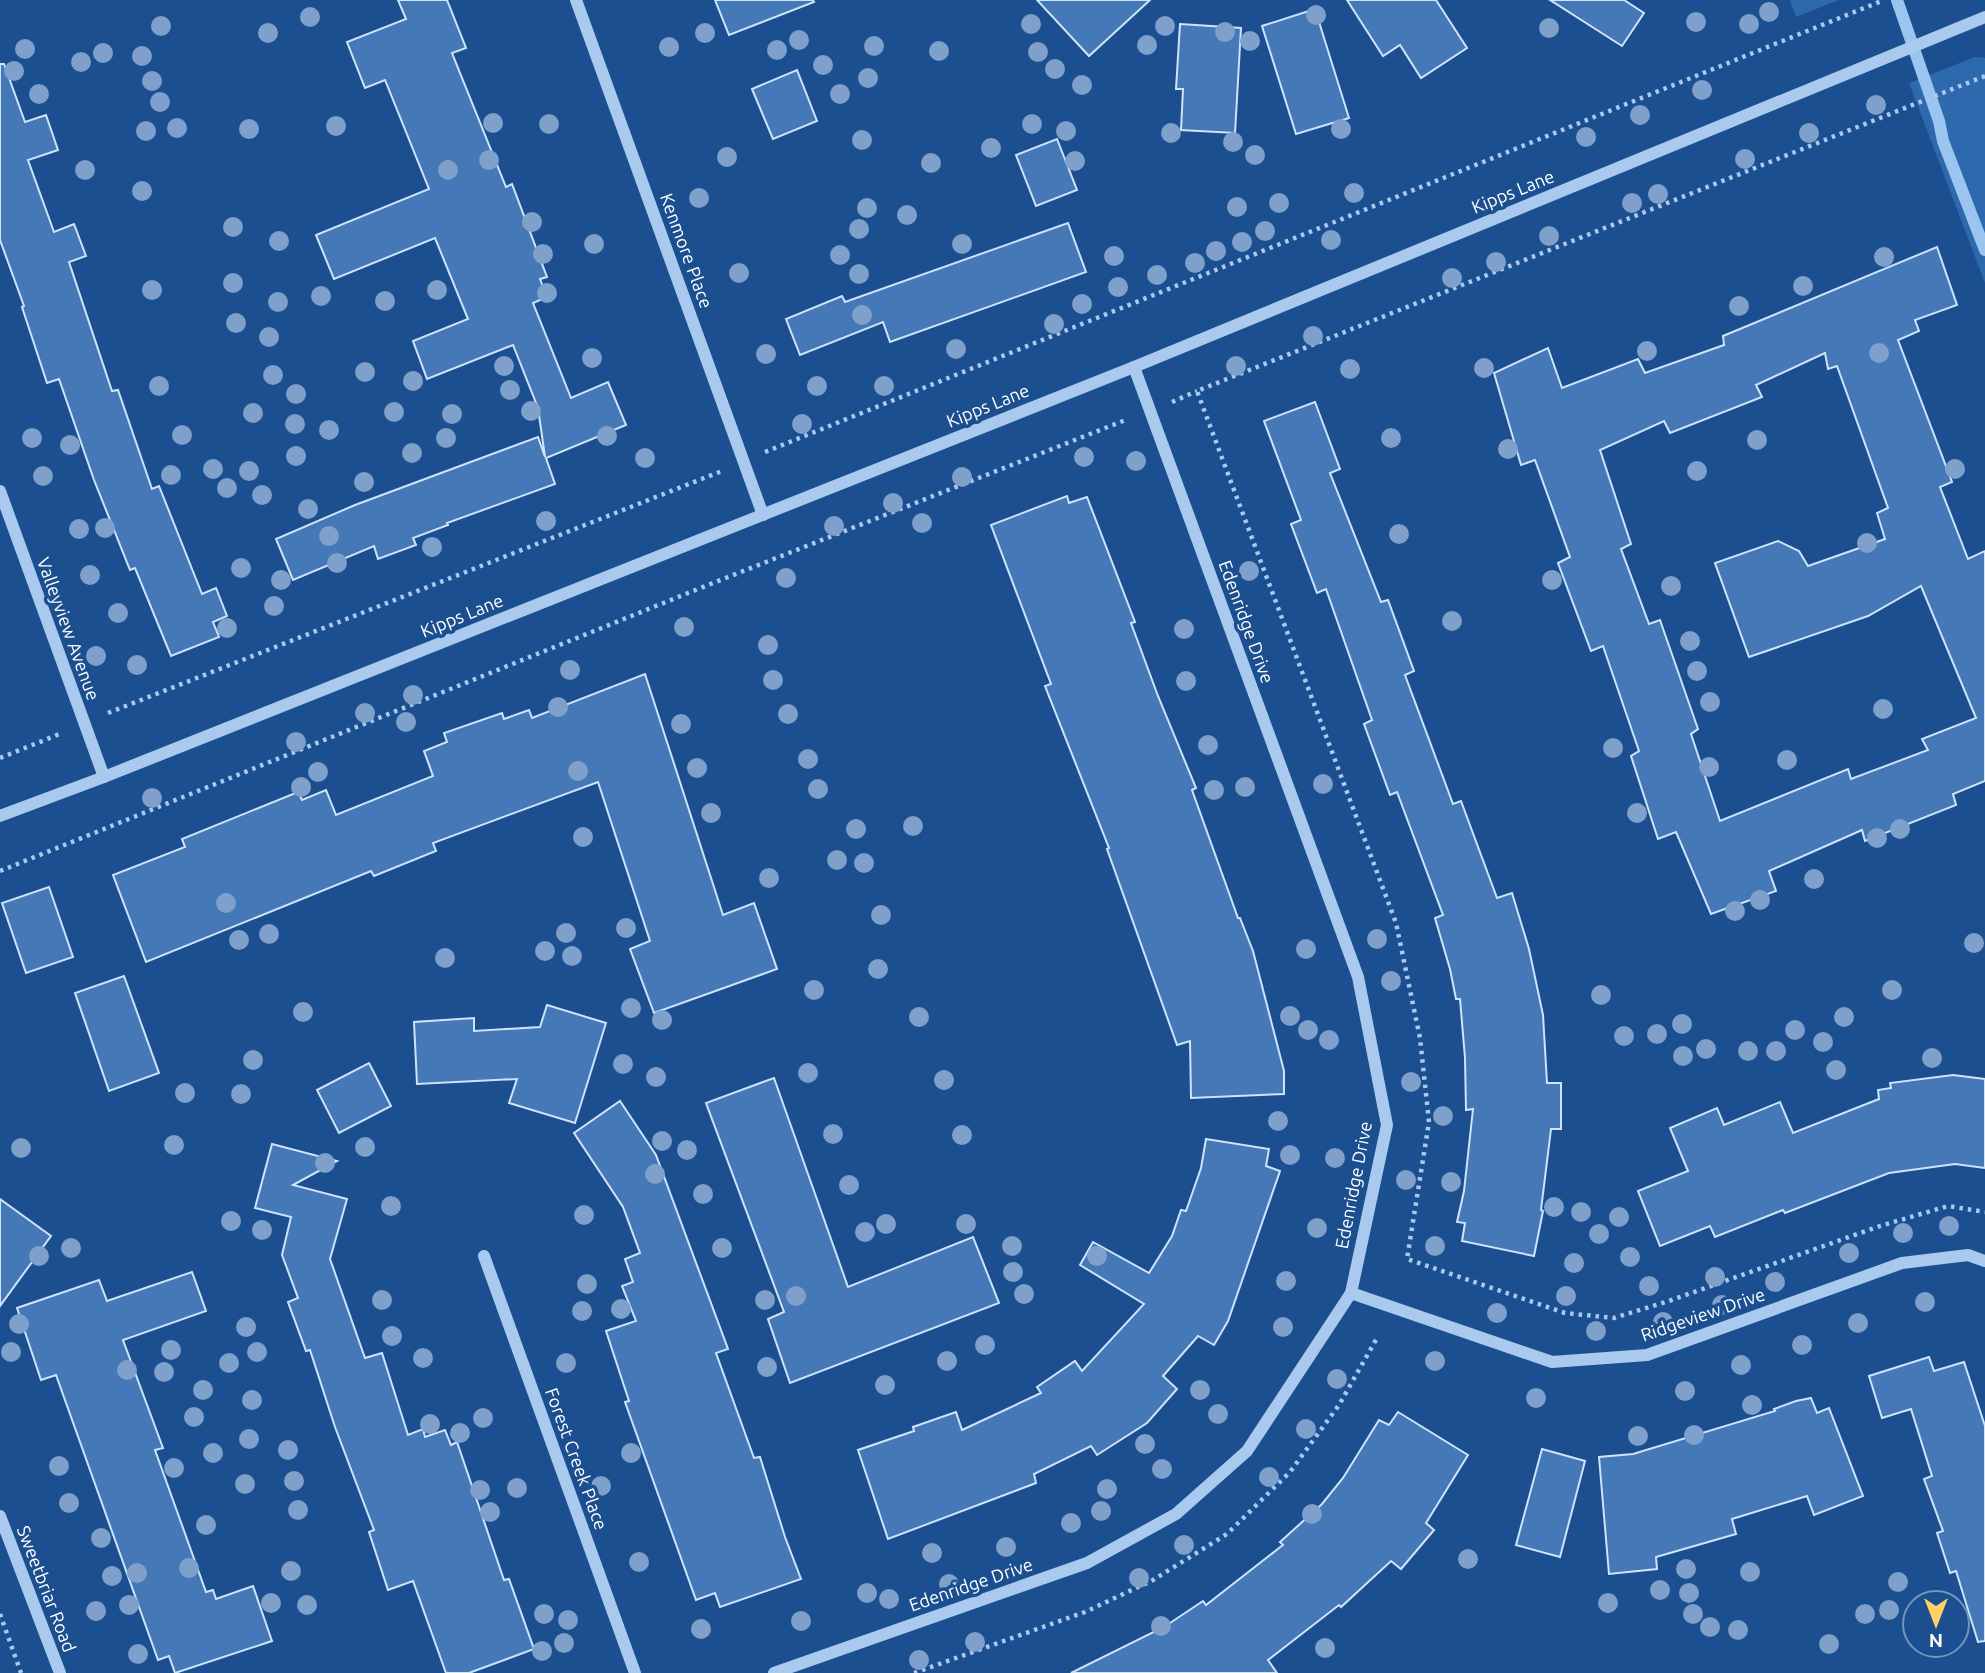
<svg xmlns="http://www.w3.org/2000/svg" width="1985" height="1673" viewBox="0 0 1985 1673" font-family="Ubuntu,sans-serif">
<rect width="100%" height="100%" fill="#1b4f8f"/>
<g fill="#2e69ad">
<polygon points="1790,0 1839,0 1796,17"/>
<polygon points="1975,57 1985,58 1985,283 1909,83"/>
</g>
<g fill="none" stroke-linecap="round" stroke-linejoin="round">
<polyline stroke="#9cc4f0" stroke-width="12" points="1897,0 1939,121 1943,141 1985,250"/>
</g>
<g fill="#4478b7" stroke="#cfe3fa" stroke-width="2" fill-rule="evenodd">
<polygon points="398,0 447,0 466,48 452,53 506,187 512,184 547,277 540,279 547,297 533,303 571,398 608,382 626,425 546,458 555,484 447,523 448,525 413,538 416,545 378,559 374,546 293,580 276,539 355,505 538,437 545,457 538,408 513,345 427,379 413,341 468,319 435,238 334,279 316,235 429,189 385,80 365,88 347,42 406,19"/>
<polygon points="715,0 813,0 814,2 729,35"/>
<polygon points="1037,0 1150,0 1089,56"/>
<polygon points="1347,0 1436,0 1467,48 1421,78 1400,45 1383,56"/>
<polygon points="1550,0 1624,0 1644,13 1622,46"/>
<polygon points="1315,9 1349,118 1296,134 1262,26"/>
<polygon points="1180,24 1241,28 1235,133 1181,130 1183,89 1176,89"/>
<polygon points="0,64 4,64 25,122 46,115 58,150 28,160 54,232 74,224 86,256 69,262 112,391 118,390 152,489 159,486 202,594 216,588 227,616 213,622 219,637 171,656 135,568 130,570 94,480 59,379 47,383 22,307 24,306 0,240"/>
<polygon points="797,70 817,121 773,139 752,89"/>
<polygon points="1057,139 1077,190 1036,206 1016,155"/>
<polygon points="1068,223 1086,272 890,342 883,322 800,355 786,319 842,296 845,302"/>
<path d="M 1937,247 L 1957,305 L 1915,320 L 1919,331 L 1898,340 L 1952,482 L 1940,487 L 1968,559 L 1985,551 L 1985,781 L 1953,794 L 1956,805 L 1865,841 L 1862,830 L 1769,871 L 1776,891 L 1711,914 L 1676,832 L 1658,839 L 1631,756 L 1639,751 L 1603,646 L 1591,651 L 1558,563 L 1570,557 L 1535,460 L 1521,465 L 1494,373 L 1548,348 L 1562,388 L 1638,359 L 1645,373 L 1724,345 L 1723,336 ZM 1825,353 L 1828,369 L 1837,366 L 1888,508 L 1877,513 L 1885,539 L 1808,566 L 1799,551 L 1778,541 L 1715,563 L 1749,657 L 1868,616 L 1921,586 L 1976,718 L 1922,739 L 1928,750 L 1851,779 L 1848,769 L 1720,821 L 1691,734 L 1698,729 L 1660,620 L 1649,624 L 1621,549 L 1631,544 L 1600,450 L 1664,421 L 1670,433 L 1762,397 L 1756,385 Z"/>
<polygon points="1315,402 1340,469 1330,473 1381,602 1388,600 1414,671 1405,675 1453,804 1461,801 1497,898 1512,893 1529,949 1543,1015 1547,1083 1561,1083 1561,1129 1551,1129 1541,1210 1543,1211 1534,1256 1462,1241 1465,1223 1457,1222 1464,1191 1473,1109 1466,1110 1465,1058 1460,999 1456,999 1450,969 1435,918 1443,915 1397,792 1390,795 1364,724 1372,720 1326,589 1317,593 1291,524 1301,520 1264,421"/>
<polygon points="1067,496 1069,503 1087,497 1135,622 1131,623 1158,696 1196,788 1192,790 1238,918 1240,918 1253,951 1284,1071 1284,1094 1191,1098 1190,1041 1177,1045 1107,849 1109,848 1045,686 1051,684 991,525"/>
<polygon points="645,674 723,915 754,903 777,969 654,1013 630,949 650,941 598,782 433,843 436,851 374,876 371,871 146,962 113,875 185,847 182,839 298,792 302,800 326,790 336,815 433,776 424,751 447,742 444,733 502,713 504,719 529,710 532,718"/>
<polygon points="49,887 73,957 26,973 2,903"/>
<polygon points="124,976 159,1073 109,1091 75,993"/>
<polygon points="547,1005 606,1023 575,1123 509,1103 517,1079 417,1084 414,1022 474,1018 474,1031 540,1027"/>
<polygon points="369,1063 391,1106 339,1133 317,1090"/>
<polygon points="1953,1075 1985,1079 1985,1168 1955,1164 1889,1173 1785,1213 1783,1210 1715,1237 1710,1226 1660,1246 1638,1191 1688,1171 1670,1128 1717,1108 1724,1125 1780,1102 1793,1133 1879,1099 1878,1090 1891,1088 1890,1083"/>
<polygon points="774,1078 848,1287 973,1237 999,1303 790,1383 768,1319 784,1312 706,1103"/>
<polygon points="620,1101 656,1155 728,1349 716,1353 754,1458 760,1457 785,1537 801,1579 720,1607 715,1593 696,1600 625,1402 629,1401 606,1331 636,1321 622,1286 633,1282 625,1259 640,1253 623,1207 574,1133"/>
<polygon points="1206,1139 1269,1149 1266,1166 1280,1171 1228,1321 1214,1345 1198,1336 1163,1376 1177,1389 1147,1423 1097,1455 1091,1446 1034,1474 1036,1483 888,1539 858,1450 914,1431 913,1427 956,1412 962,1430 1041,1393 1037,1387 1075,1361 1082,1371 1144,1304 1080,1265 1093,1242 1149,1273 1172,1236 1181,1210 1186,1211 1201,1168"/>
<polygon points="272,1144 337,1161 293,1185 347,1199 330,1259 365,1358 382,1353 408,1435 423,1429 425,1437 445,1430 451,1445 457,1442 504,1580 509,1579 534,1649 469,1673 446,1673 413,1581 388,1590 369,1532 374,1530 335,1427 310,1350 306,1351 288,1302 298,1298 282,1255 291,1217 255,1208"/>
<polygon points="0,1199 51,1236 0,1306"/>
<polygon points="192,1272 206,1311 123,1340 163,1448 155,1450 206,1592 213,1590 216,1599 253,1586 272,1641 175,1673 169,1656 158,1660 56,1375 41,1380 17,1308 99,1280 107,1301"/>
<polygon points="1929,1357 1934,1371 1964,1362 1985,1426 1985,1641 1978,1642 1956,1571 1950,1573 1937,1533 1943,1531 1924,1479 1932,1476 1911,1409 1882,1418 1869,1376"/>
<polygon points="1811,1398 1817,1413 1829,1408 1863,1496 1814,1515 1807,1496 1732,1519 1736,1534 1656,1557 1657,1569 1609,1574 1599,1457 1633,1454 1775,1411 1774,1409 1796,1401"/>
<polygon points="1398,1412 1468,1455 1426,1523 1434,1530 1401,1569 1391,1561 1341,1607 1339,1605 1268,1660 1277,1673 1071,1673 1164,1627 1203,1601 1206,1605 1283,1545 1280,1542 1322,1504 1343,1478 1379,1420 1389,1425"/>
<polygon points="1542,1449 1585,1461 1560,1557 1516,1545"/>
</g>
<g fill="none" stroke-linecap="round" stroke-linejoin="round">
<g stroke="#a9c9ee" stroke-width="4.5" stroke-dasharray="3.5 5" stroke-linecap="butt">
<polyline points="1985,76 1197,391 1396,923 1420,1038 1429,1122 1407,1259 1565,1313 1614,1318 1666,1302 1880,1226 1948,1206 1985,1212"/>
<polyline points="1172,402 1197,391"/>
<polyline points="765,452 1884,0"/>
<polyline points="108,713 722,471"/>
<polyline points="0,758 62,733"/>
<polyline points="0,871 708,585 1128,419"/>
<polyline points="0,1614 21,1673"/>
<polyline points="914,1673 1085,1612 1153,1580 1227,1534 1290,1472 1339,1405 1377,1338"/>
</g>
<g stroke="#a9c9ee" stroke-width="12">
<polyline points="576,0 763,515"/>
<polyline points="0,491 104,777"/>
<polyline points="0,816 104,777 1134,367 1985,17"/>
<polyline points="484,1256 635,1673"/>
<polyline points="1351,1293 1552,1362 1647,1355 1902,1263 1968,1255 1985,1261"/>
<polyline points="0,1516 60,1673"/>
<polyline points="774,1673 1087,1563 1176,1514 1247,1451 1351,1293 1387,1125 1358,977 1134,367"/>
</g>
</g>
<g fill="#7ea0ca">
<circle cx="1769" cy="12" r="10"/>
<circle cx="1316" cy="15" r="10"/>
<circle cx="310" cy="17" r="10"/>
<circle cx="1696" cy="22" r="10"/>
<circle cx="1031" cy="24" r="10"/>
<circle cx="1749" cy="24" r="10"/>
<circle cx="161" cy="26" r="10"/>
<circle cx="1165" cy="26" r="10"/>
<circle cx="1549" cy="28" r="10"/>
<circle cx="1225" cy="32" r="10"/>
<circle cx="268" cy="33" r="10"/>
<circle cx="705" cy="33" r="10"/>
<circle cx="799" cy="40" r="10"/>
<circle cx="1250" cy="41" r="10"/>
<circle cx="1147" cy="45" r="10"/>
<circle cx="874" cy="46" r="10"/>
<circle cx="669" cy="47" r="10"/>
<circle cx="25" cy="49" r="10"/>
<circle cx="777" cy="50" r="10"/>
<circle cx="939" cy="51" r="10"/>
<circle cx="1038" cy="52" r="10"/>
<circle cx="103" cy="53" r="10"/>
<circle cx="142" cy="56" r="10"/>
<circle cx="81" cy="62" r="10"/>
<circle cx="823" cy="65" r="10"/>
<circle cx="1055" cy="69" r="10"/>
<circle cx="14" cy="71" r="10"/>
<circle cx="868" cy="78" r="10"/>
<circle cx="152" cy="81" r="10"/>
<circle cx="1082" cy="85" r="10"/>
<circle cx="1702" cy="90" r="10"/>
<circle cx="39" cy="94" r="10"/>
<circle cx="840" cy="94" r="10"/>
<circle cx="160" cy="102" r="10"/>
<circle cx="1876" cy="105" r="10"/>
<circle cx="1640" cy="115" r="10"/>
<circle cx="493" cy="123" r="10"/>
<circle cx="549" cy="124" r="10"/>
<circle cx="1032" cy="124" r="10"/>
<circle cx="336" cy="126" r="10"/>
<circle cx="177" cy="128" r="10"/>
<circle cx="249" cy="129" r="10"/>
<circle cx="1341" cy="129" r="10"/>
<circle cx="146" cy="131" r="10"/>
<circle cx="1066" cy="131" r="10"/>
<circle cx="1171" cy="133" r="10"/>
<circle cx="1809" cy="133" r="10"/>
<circle cx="1586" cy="137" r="10"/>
<circle cx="862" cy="140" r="10"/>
<circle cx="1233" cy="142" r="10"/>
<circle cx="991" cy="148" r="10"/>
<circle cx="1255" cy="155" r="10"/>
<circle cx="727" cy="157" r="10"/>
<circle cx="1745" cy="159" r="10"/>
<circle cx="489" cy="160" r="10"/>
<circle cx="1075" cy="161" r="10"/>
<circle cx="931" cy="163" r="10"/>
<circle cx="85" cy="170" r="10"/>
<circle cx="448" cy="170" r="10"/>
<circle cx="142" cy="191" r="10"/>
<circle cx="1354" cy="193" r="10"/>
<circle cx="1658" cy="194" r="10"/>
<circle cx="699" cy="198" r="10"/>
<circle cx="1279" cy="203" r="10"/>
<circle cx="1632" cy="203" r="10"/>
<circle cx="1237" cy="207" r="10"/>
<circle cx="867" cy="208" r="10"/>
<circle cx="907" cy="215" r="10"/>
<circle cx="532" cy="222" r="10"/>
<circle cx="233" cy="227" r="10"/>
<circle cx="859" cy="229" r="10"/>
<circle cx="1265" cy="231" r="10"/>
<circle cx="1549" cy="236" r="10"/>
<circle cx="1331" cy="240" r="10"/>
<circle cx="279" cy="241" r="10"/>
<circle cx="1242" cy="242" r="10"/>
<circle cx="594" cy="244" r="10"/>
<circle cx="962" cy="244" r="10"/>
<circle cx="1216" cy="251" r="10"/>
<circle cx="543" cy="254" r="10"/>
<circle cx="840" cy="255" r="10"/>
<circle cx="1114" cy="256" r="10"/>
<circle cx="1884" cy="257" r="10"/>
<circle cx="1496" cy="262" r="10"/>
<circle cx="1195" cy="263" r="10"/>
<circle cx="739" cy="273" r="10"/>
<circle cx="859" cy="274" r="10"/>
<circle cx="1157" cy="275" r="10"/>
<circle cx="1452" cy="278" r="10"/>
<circle cx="233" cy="283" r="10"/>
<circle cx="1803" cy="286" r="10"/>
<circle cx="1118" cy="287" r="10"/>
<circle cx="152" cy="290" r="10"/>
<circle cx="437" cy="290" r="10"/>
<circle cx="547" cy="293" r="10"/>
<circle cx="321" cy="296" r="10"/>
<circle cx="385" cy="301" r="10"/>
<circle cx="278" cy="302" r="10"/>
<circle cx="1082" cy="304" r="10"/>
<circle cx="1739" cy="306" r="10"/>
<circle cx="862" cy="315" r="10"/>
<circle cx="236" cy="323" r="10"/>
<circle cx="1054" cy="324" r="10"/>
<circle cx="1313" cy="336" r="10"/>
<circle cx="269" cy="337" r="10"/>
<circle cx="956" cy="349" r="10"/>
<circle cx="1647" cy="351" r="10"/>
<circle cx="1879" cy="353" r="10"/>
<circle cx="766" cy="354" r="10"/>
<circle cx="592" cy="358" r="10"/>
<circle cx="504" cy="366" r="10"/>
<circle cx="1236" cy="366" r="10"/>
<circle cx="1484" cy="368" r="10"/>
<circle cx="1350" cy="369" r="10"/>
<circle cx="365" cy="372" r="10"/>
<circle cx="273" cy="375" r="10"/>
<circle cx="413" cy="381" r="10"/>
<circle cx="159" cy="386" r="10"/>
<circle cx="817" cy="386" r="10"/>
<circle cx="884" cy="386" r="10"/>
<circle cx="510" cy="390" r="10"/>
<circle cx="296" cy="394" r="10"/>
<circle cx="531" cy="411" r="10"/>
<circle cx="394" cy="412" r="10"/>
<circle cx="253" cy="413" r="10"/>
<circle cx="452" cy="414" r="10"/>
<circle cx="295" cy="424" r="10"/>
<circle cx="802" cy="424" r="10"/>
<circle cx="329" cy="430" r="10"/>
<circle cx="182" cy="435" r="10"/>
<circle cx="607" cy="436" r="10"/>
<circle cx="32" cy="438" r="10"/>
<circle cx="446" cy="438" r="10"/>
<circle cx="1391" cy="438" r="10"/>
<circle cx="1757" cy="440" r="10"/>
<circle cx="70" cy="445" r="10"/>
<circle cx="1508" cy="449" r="10"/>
<circle cx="412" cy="453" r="10"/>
<circle cx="296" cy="456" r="10"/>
<circle cx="1084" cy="457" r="10"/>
<circle cx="645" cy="458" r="10"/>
<circle cx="1136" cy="461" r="10"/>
<circle cx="213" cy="469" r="10"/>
<circle cx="1955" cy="469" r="10"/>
<circle cx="249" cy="471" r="10"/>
<circle cx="1697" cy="471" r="10"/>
<circle cx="171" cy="475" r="10"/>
<circle cx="43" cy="476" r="10"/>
<circle cx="962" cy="477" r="10"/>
<circle cx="364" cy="482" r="10"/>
<circle cx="227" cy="488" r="10"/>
<circle cx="262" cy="495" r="10"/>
<circle cx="893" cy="503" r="10"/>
<circle cx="308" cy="509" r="10"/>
<circle cx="546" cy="521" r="10"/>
<circle cx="922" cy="523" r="10"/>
<circle cx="834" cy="526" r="10"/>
<circle cx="105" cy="528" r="10"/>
<circle cx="79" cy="529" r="10"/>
<circle cx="1399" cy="534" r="10"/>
<circle cx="329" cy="536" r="10"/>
<circle cx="1867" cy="543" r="10"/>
<circle cx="432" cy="547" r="10"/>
<circle cx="337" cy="563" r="10"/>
<circle cx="241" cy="568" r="10"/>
<circle cx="1249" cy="571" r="10"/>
<circle cx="90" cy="575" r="10"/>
<circle cx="786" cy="578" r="10"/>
<circle cx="281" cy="580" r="10"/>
<circle cx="1552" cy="580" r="10"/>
<circle cx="1671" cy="586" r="10"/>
<circle cx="274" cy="606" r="10"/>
<circle cx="118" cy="613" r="10"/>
<circle cx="1452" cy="621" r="10"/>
<circle cx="684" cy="627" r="10"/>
<circle cx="227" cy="628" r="10"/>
<circle cx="1184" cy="629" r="10"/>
<circle cx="1690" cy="641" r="10"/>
<circle cx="768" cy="645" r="10"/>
<circle cx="96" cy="656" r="10"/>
<circle cx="137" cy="665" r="10"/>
<circle cx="570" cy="670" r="10"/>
<circle cx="1697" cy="671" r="10"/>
<circle cx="773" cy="680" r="10"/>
<circle cx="1186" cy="681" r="10"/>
<circle cx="413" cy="695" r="10"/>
<circle cx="1710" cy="702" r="10"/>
<circle cx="558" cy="707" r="10"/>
<circle cx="1883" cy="709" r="10"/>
<circle cx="365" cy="713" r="10"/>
<circle cx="788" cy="714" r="10"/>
<circle cx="406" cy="722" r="10"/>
<circle cx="681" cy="724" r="10"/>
<circle cx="296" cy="742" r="10"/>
<circle cx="1208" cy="745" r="10"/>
<circle cx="1613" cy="748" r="10"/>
<circle cx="808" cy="759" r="10"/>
<circle cx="1787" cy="760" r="10"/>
<circle cx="1709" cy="767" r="10"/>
<circle cx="697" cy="768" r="10"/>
<circle cx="578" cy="771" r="10"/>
<circle cx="318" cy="772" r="10"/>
<circle cx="1323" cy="784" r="10"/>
<circle cx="301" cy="787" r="10"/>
<circle cx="1245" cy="787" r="10"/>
<circle cx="818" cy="789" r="10"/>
<circle cx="1214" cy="790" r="10"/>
<circle cx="152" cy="798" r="10"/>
<circle cx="711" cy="813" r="10"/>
<circle cx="1637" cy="813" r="10"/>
<circle cx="913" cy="826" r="10"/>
<circle cx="856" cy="829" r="10"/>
<circle cx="1900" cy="829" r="10"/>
<circle cx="583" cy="837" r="10"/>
<circle cx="1877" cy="838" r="10"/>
<circle cx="837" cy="860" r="10"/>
<circle cx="864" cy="863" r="10"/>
<circle cx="769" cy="878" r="10"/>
<circle cx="1814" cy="879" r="10"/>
<circle cx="1760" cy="900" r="10"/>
<circle cx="226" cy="903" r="10"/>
<circle cx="1735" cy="911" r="10"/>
<circle cx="881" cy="915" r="10"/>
<circle cx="626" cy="928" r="10"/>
<circle cx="566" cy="933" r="10"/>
<circle cx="269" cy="934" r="10"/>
<circle cx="1377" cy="939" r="10"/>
<circle cx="239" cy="940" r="10"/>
<circle cx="1974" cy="943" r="10"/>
<circle cx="1306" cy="949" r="10"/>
<circle cx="545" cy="951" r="10"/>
<circle cx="572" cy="956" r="10"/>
<circle cx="445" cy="958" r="10"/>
<circle cx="878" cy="969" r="10"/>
<circle cx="1391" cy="981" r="10"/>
<circle cx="814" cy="990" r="10"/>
<circle cx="1892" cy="990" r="10"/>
<circle cx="1601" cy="995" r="10"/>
<circle cx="631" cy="1008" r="10"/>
<circle cx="303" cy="1012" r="10"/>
<circle cx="1290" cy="1016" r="10"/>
<circle cx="919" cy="1017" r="10"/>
<circle cx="1844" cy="1017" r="10"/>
<circle cx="662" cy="1020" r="10"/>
<circle cx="1682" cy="1024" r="10"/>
<circle cx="1308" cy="1030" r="10"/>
<circle cx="1795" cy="1030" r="10"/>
<circle cx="1657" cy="1034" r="10"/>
<circle cx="1624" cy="1036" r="10"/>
<circle cx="1329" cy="1040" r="10"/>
<circle cx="1823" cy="1042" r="10"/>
<circle cx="1706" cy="1049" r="10"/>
<circle cx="1748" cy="1051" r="10"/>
<circle cx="1776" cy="1051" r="10"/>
<circle cx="1683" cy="1056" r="10"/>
<circle cx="1932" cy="1058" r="10"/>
<circle cx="253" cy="1060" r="10"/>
<circle cx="623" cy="1064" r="10"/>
<circle cx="1836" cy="1070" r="10"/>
<circle cx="808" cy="1073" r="10"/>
<circle cx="656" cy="1077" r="10"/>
<circle cx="944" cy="1080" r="10"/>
<circle cx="1411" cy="1082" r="10"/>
<circle cx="185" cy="1093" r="10"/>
<circle cx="241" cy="1094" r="10"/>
<circle cx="1443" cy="1116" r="10"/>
<circle cx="1278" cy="1121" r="10"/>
<circle cx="833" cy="1134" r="10"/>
<circle cx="962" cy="1135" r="10"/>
<circle cx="662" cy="1141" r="10"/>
<circle cx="174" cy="1145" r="10"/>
<circle cx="365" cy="1147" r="10"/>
<circle cx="21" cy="1148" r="10"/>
<circle cx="687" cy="1150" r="10"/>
<circle cx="1290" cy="1155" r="10"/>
<circle cx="1335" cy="1158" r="10"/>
<circle cx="325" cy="1163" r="10"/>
<circle cx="655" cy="1174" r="10"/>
<circle cx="1406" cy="1180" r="10"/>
<circle cx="1451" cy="1182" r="10"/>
<circle cx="849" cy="1185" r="10"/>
<circle cx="703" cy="1194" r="10"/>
<circle cx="391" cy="1206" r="10"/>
<circle cx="1554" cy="1207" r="10"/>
<circle cx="1581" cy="1212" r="10"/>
<circle cx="584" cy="1215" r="10"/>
<circle cx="1619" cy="1217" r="10"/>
<circle cx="231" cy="1221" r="10"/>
<circle cx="886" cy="1224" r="10"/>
<circle cx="966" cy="1224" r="10"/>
<circle cx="1949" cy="1226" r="10"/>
<circle cx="1317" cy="1228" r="10"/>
<circle cx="262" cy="1230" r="10"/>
<circle cx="865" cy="1232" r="10"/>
<circle cx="1903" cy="1233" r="10"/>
<circle cx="1599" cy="1234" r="10"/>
<circle cx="1012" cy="1246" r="10"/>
<circle cx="1435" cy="1246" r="10"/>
<circle cx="71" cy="1248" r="10"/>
<circle cx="722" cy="1248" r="10"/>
<circle cx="1849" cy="1253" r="10"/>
<circle cx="39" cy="1256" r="10"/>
<circle cx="1097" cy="1256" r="10"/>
<circle cx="1630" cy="1257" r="10"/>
<circle cx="1574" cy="1263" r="10"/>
<circle cx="1013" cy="1272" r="10"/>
<circle cx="1715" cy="1277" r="10"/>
<circle cx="1286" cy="1281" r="10"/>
<circle cx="1775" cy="1282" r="10"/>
<circle cx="587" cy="1284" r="10"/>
<circle cx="1649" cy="1286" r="10"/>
<circle cx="1024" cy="1294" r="10"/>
<circle cx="796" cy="1296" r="10"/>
<circle cx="1566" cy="1296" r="10"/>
<circle cx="382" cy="1300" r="10"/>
<circle cx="765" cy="1300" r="10"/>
<circle cx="1925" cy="1302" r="10"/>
<circle cx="1722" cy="1305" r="10"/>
<circle cx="621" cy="1309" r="10"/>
<circle cx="582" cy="1311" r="10"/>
<circle cx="1497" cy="1313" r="10"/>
<circle cx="1663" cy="1322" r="10"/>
<circle cx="1858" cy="1323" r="10"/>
<circle cx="19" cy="1324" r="10"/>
<circle cx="246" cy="1327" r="10"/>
<circle cx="1283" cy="1327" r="10"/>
<circle cx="1596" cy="1331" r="10"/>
<circle cx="392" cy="1336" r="10"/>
<circle cx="985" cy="1345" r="10"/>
<circle cx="1802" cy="1345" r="10"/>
<circle cx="171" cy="1350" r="10"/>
<circle cx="11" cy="1352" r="10"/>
<circle cx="257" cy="1352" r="10"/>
<circle cx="423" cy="1358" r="10"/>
<circle cx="947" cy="1361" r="10"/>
<circle cx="1435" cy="1361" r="10"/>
<circle cx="229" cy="1363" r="10"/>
<circle cx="566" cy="1363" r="10"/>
<circle cx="1741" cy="1365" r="10"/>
<circle cx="767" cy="1367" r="10"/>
<circle cx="127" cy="1370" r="10"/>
<circle cx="164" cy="1372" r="10"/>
<circle cx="1337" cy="1379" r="10"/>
<circle cx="885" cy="1385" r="10"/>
<circle cx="203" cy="1390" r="10"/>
<circle cx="1200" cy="1390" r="10"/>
<circle cx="1685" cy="1391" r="10"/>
<circle cx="1536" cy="1398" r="10"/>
<circle cx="252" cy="1400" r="10"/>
<circle cx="1752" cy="1405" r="10"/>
<circle cx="1218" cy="1414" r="10"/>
<circle cx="194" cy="1417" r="10"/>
<circle cx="483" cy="1418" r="10"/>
<circle cx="430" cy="1424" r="10"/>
<circle cx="1306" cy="1429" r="10"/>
<circle cx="460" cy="1433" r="10"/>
<circle cx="1694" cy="1435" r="10"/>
<circle cx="1638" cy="1436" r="10"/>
<circle cx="249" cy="1439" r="10"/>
<circle cx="1145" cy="1444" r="10"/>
<circle cx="288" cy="1450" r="10"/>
<circle cx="213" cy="1453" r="10"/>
<circle cx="631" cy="1453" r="10"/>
<circle cx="59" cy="1466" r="10"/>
<circle cx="174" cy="1468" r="10"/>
<circle cx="1162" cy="1469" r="10"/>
<circle cx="1269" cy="1477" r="10"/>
<circle cx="294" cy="1481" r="10"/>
<circle cx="245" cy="1484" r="10"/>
<circle cx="601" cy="1486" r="10"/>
<circle cx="517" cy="1488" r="10"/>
<circle cx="1107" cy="1489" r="10"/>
<circle cx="480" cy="1490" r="10"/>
<circle cx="69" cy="1503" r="10"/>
<circle cx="298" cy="1510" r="10"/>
<circle cx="1101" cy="1511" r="10"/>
<circle cx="490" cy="1512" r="10"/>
<circle cx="1312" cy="1514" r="10"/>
<circle cx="1071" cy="1523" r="10"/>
<circle cx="206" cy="1525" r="10"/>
<circle cx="101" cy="1538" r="10"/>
<circle cx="1184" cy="1545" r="10"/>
<circle cx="1006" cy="1547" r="10"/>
<circle cx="932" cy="1553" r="10"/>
<circle cx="1468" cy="1559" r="10"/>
<circle cx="639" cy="1562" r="10"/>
<circle cx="189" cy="1568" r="10"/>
<circle cx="1686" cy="1569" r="10"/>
<circle cx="291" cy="1571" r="10"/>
<circle cx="1750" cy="1572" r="10"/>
<circle cx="137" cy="1573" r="10"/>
<circle cx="112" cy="1576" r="10"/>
<circle cx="1139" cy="1578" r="10"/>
<circle cx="1898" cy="1582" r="10"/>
<circle cx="949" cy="1584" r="10"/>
<circle cx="1660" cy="1590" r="10"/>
<circle cx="867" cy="1593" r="10"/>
<circle cx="1689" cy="1593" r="10"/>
<circle cx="889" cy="1599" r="10"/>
<circle cx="271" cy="1603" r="10"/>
<circle cx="1608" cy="1603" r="10"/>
<circle cx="129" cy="1605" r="10"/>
<circle cx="307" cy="1605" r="10"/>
<circle cx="1889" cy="1610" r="10"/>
<circle cx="96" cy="1611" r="10"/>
<circle cx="544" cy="1614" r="10"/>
<circle cx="1693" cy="1614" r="10"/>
<circle cx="1865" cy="1614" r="10"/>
<circle cx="568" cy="1620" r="10"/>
<circle cx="801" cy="1621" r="10"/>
<circle cx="1161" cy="1626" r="10"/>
<circle cx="1710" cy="1627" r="10"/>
<circle cx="701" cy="1629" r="10"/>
<circle cx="1738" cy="1630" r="10"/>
<circle cx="975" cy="1642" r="10"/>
<circle cx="564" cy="1643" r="10"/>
<circle cx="1829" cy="1644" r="10"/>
<circle cx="1325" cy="1648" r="10"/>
<circle cx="542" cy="1651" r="10"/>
<circle cx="138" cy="1654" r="10"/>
<circle cx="919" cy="1660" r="10"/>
</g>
<g text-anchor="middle" stroke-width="7" stroke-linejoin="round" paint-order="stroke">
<g font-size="18" fill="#fff" stroke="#1b4f8f">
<text transform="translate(1513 192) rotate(-22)" y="6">Kipps Lane</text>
<text transform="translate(686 251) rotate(70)" y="6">Kenmore Place</text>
<text transform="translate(988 406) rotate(-22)" y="6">Kipps Lane</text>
<text transform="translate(462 616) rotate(-22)" y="6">Kipps Lane</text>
<text transform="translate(1246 622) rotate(70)" y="6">Edenridge Drive</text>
<text transform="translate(68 629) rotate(70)" y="6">Valleyview Avenue</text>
<text transform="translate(1354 1185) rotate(-79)" y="6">Edenridge Drive</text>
<text transform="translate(1703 1315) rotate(-19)" y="6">Ridgeview Drive</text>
<text transform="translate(576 1459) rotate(70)" y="6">Forest Creek Place</text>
<text transform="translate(971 1585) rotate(-19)" y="6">Edenridge Drive</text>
<text transform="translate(46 1589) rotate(69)" y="6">Sweetbriar Road</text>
</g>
</g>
<g transform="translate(1936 1624) rotate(180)"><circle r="33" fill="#1b4f8f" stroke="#7695bc" stroke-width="2"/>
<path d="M0-5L12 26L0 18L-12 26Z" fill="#ffd166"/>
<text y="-10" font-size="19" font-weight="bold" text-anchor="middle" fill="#ffffff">N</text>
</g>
</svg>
